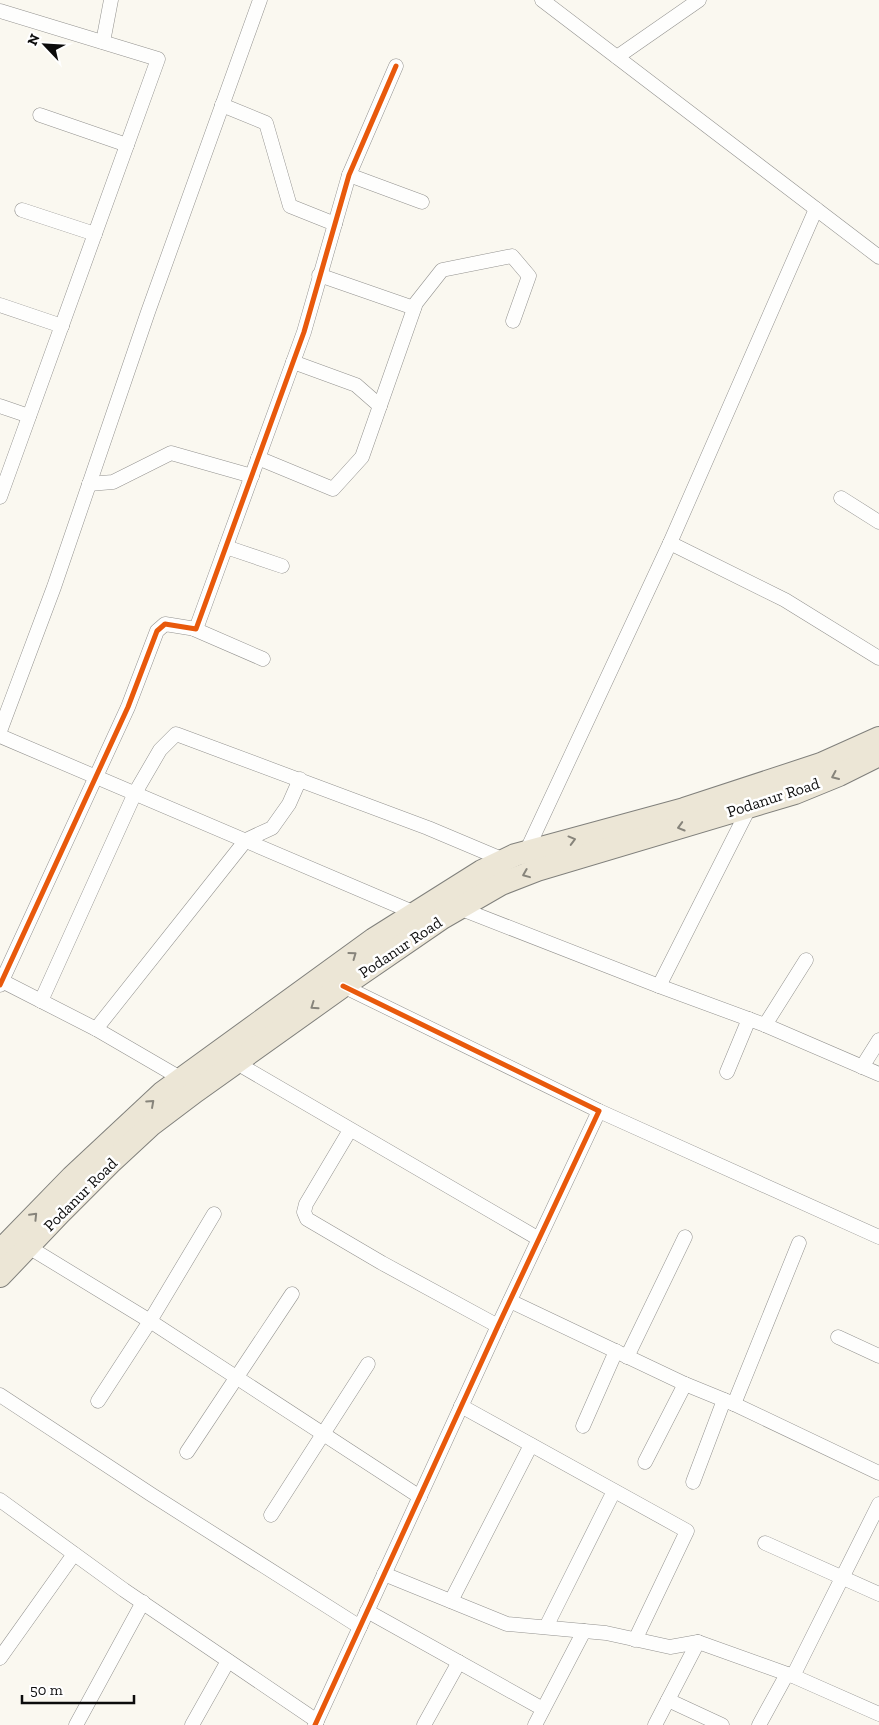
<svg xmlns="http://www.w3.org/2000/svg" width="879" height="1725" viewBox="0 0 879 1725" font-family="'Zilla Slab',serif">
<rect width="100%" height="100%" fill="#faf8f0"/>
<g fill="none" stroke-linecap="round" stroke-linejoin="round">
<defs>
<g id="street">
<polyline points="542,0 879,257"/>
<polyline points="0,11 158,59 0,497"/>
<polyline points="103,42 111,0"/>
<polyline points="617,57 699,0"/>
<polyline points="222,105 266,123 290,206 335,224"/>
<polyline points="40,115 127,145"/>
<polyline points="349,175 422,202"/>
<polyline points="22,210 95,234"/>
<polyline points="319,275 414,308"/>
<polyline points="0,305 62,326"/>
<polyline points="293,362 356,385 380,406"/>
<polyline points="0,406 29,416"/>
<polyline points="258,458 333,489 362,457 416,303 442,270 512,256 529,276 513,321"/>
<polyline points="89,484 113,482 171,453 252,476"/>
<polyline points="841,498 879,522"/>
<polyline points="670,543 785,600 879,658"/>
<polyline points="226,547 282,566"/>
<polyline points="194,629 263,659"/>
<polyline points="0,731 54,587 148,312 260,0"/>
<polyline points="0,736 415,913 419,917"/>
<polyline points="526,852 670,543 816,209"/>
<polyline points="459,908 659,986 765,1025 879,1074"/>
<polyline points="2,981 96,1029 182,1079"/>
<polyline points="0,985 128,707 157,631 165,624 196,629 304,332 349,175 396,66"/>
<polyline points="659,986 750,806"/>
<polyline points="41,1001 135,793 160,750 176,734 428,828 504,860"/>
<polyline points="765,1025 806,960"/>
<polyline points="96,1029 246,840 272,828 289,804 300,779"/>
<polyline points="235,1062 539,1239"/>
<polyline points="862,1067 879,1040"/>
<polyline points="727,1072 749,1019"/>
<polyline points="599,1111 879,1237"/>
<polyline points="350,1130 306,1204 304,1212 307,1219 382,1263 498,1326"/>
<polyline points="22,1243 150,1321 420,1497"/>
<polyline points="510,1301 685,1384 734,1404 879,1473"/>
<polyline points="838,1337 879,1356"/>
<polyline points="627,1357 685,1237"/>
<polyline points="0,1395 152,1495 360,1627"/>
<polyline points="98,1401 150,1321 214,1214"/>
<polyline points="734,1404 799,1243"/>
<polyline points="461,1406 687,1531 635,1640"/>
<polyline points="583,1426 616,1351"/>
<polyline points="187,1452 292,1294"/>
<polyline points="645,1462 685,1384"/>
<polyline points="693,1482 724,1400"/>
<polyline points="0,1500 124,1590 317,1721"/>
<polyline points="271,1515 368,1364"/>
<polyline points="765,1543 879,1594"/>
<polyline points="384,1574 507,1624 606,1633 670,1647 698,1642"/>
<polyline points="451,1601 531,1445"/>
<polyline points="367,1611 543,1709"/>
<polyline points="546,1627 614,1491"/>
<polyline points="0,1658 74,1554"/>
<polyline points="793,1676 879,1714"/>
<polyline points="668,1700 722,1725"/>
<polyline points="76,1725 143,1602"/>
<polyline points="192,1725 228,1661"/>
<polyline points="315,1725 498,1326 599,1111 343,986"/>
<polyline points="424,1725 459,1662"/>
<polyline points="535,1725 584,1631"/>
<polyline points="655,1725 698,1642 793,1676 879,1504"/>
<polyline points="759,1725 787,1674"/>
</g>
<g id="primary">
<polyline points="0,1251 72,1177 162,1093 374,939 482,871 515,855 684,809 821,764 879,738"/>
<polyline points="0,1276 60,1213 110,1163 151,1125 196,1091 343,986 442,918 501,884 537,870 795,793 839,775 879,755"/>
</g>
</defs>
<use href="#street" stroke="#93928f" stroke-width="15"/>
<use href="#primary" stroke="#80807c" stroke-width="24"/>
<use href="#street" stroke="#fefefd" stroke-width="14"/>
<use href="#primary" stroke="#ece6d6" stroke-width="22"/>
<defs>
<g id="cycleway">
<polyline points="0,985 128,707 157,631 165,624 196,629 304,332 349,175 396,66"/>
<polyline points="315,1725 498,1326 599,1111 343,986"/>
</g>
</defs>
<use href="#cycleway" stroke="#fff" stroke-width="8"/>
<use href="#cycleway" stroke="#e8590c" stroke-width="5"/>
</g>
<defs><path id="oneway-chevron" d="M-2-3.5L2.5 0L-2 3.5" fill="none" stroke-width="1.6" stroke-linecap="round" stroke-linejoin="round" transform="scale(1.25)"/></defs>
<g stroke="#87847b">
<use href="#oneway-chevron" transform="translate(835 776) rotate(156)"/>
<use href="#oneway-chevron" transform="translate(681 827) rotate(164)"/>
<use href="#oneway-chevron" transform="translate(572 840) rotate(-15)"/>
<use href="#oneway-chevron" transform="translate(526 874) rotate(158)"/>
<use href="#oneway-chevron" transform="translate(353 955) rotate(-36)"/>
<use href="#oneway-chevron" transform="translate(314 1006) rotate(145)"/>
<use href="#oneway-chevron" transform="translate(151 1103) rotate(-42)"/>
<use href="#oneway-chevron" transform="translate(34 1216) rotate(-46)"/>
</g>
<g text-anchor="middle" stroke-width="5" stroke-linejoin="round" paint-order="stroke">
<g font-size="16" fill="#0c0c0c" stroke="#fff">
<text transform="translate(773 797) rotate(-18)" y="6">Podanur Road</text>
<text transform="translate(400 947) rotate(-34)" y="6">Podanur Road</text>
<text transform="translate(80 1194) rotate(-45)" y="6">Podanur Road</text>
</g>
</g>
<g transform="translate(45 45) rotate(295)" stroke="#ffffff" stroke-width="4" paint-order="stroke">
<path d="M0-4L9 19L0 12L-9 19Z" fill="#0c0c0c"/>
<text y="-8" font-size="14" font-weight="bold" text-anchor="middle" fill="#0c0c0c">N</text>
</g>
<path d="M22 1695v8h112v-8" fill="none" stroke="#0c0c0c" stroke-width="2.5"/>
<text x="30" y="1695" font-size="15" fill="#0c0c0c" stroke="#ffffff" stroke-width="4" paint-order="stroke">50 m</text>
</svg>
